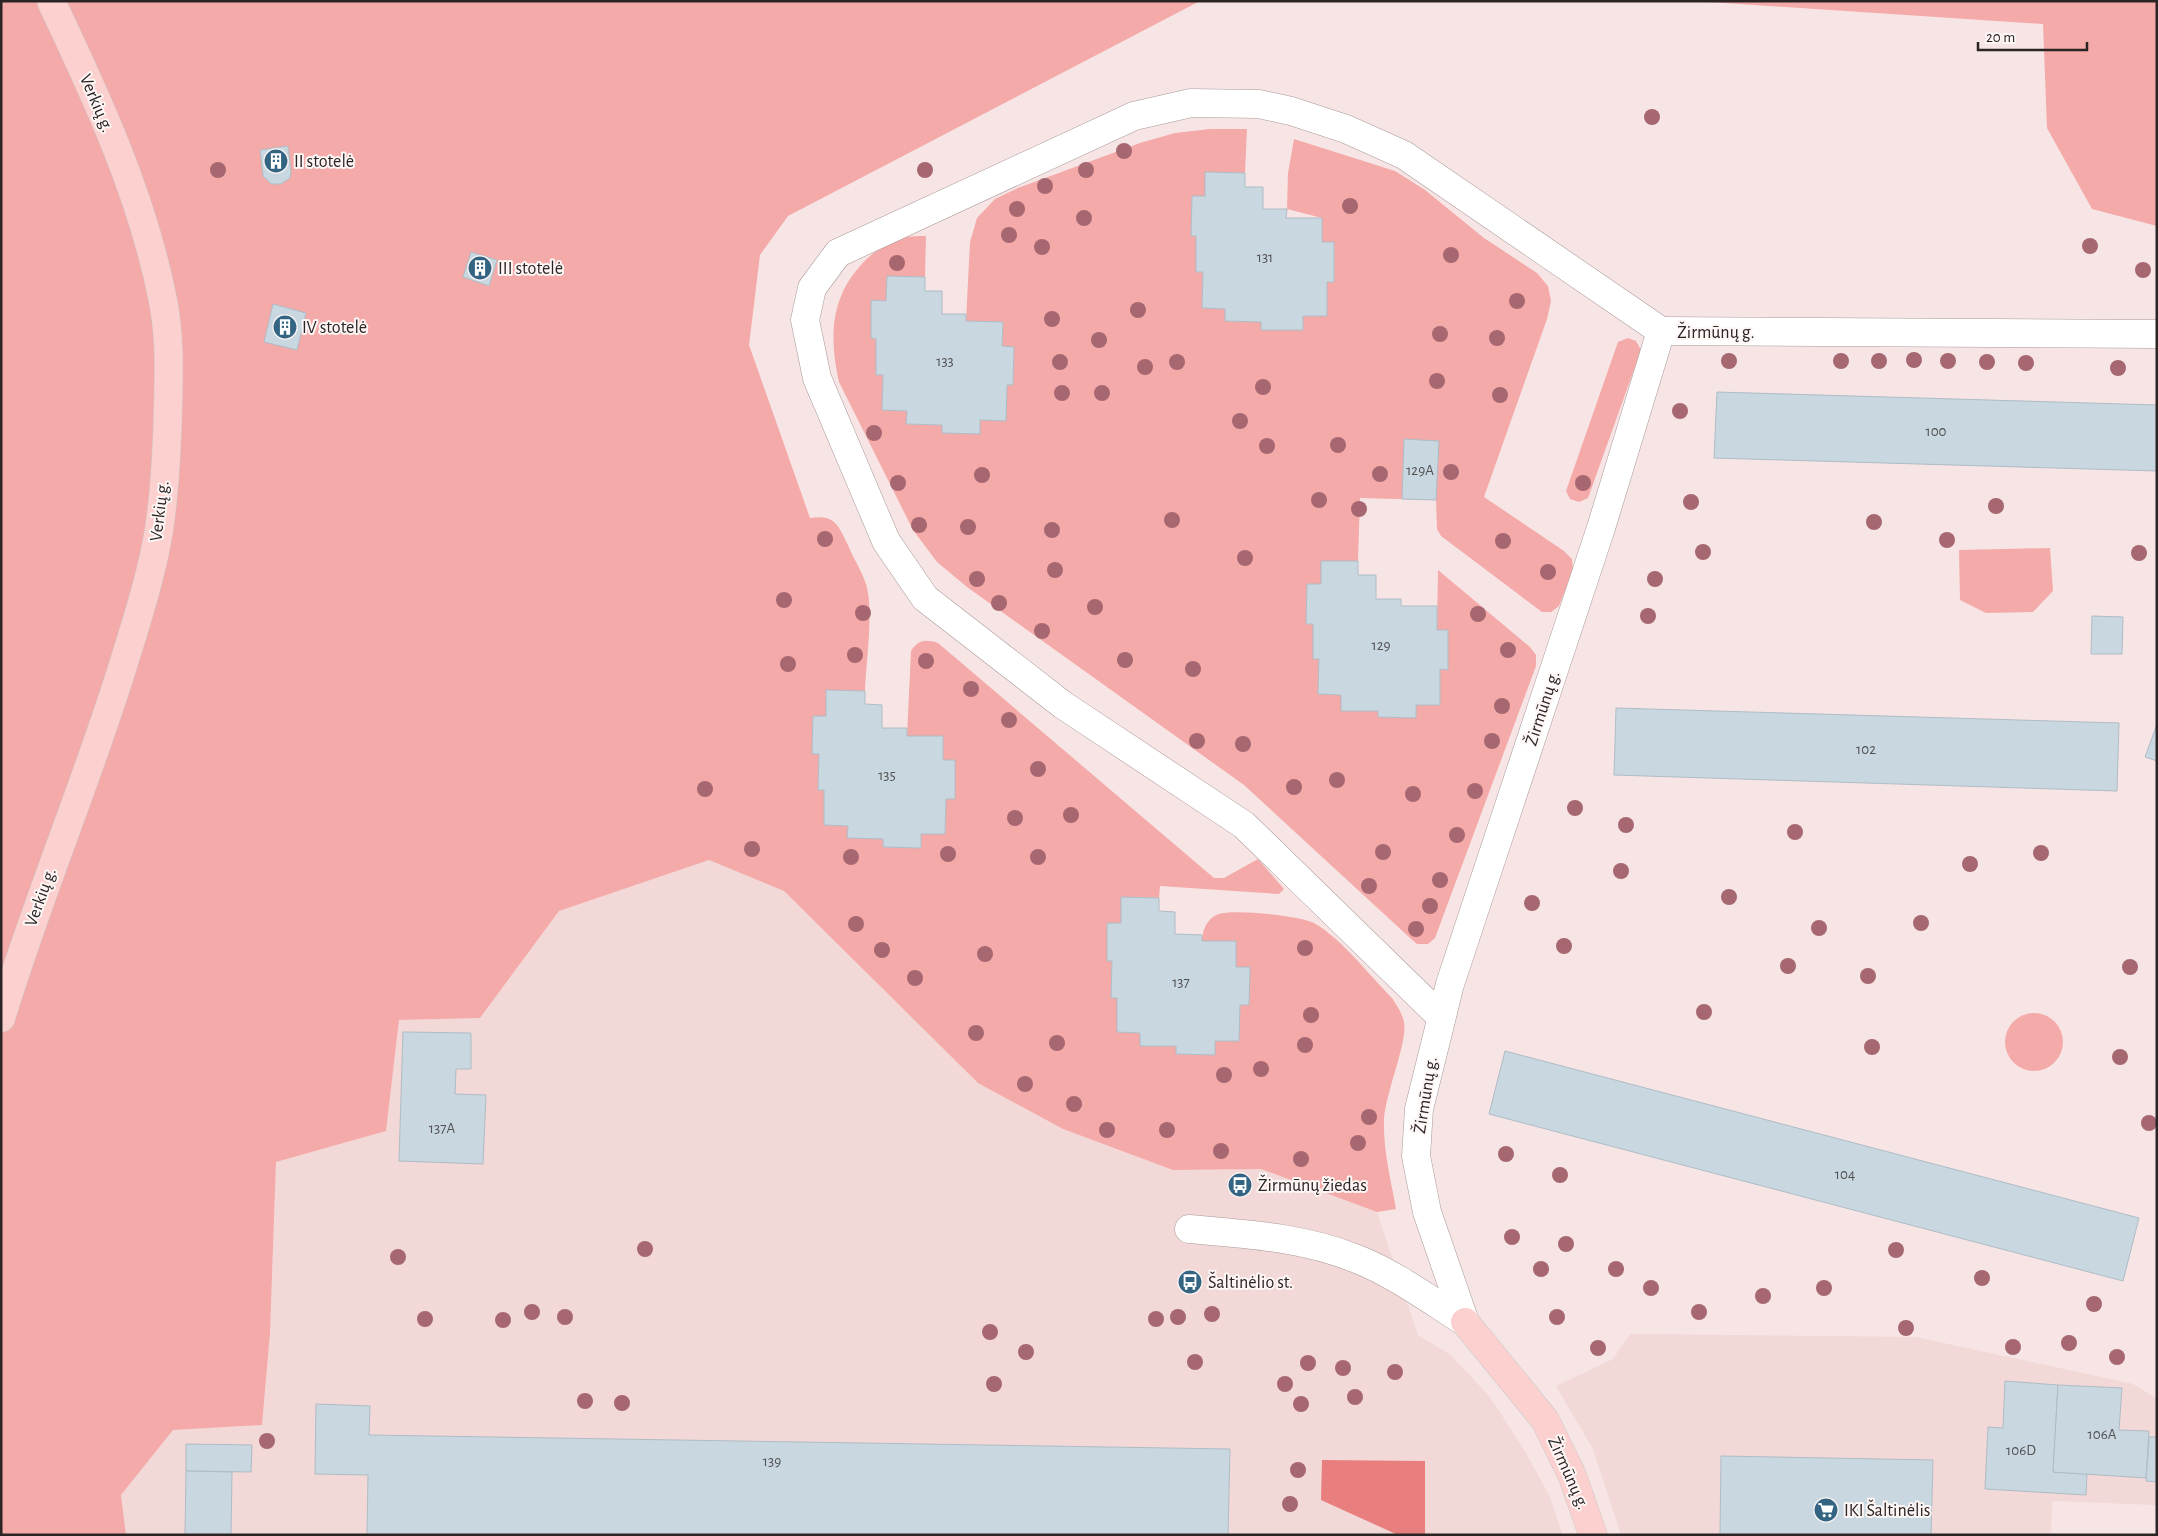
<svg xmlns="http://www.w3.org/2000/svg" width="2158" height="1536" viewBox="0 0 2158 1536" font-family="'Alegreya Sans',sans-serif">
<rect width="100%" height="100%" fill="#f7e5e5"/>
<g fill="#f2d8d6">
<polygon points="709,860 784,891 978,1083 1063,1129 1173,1170 1261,1169 1377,1212 1418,1335 1451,1355 1490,1397 1525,1451 1549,1495 1563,1535 126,1535 121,1495 173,1430 262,1425 270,1333 276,1162 386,1131 399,1020 480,1018 559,911"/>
<polygon points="1630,1334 1916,1337 2133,1384 2157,1399 2157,1505 2052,1501 2051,1535 1621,1535 1593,1449 1556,1386 1613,1359"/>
</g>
<g fill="#f4aaa8">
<path d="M 1,1 L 1200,1 L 788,216 L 760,255 L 749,345 L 810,518 C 835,514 838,525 848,545 C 853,558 862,571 866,584 C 874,610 866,662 865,691 L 827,690 L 826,716 L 813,716 L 812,754 L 819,754 L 818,789 L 824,790 L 824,825 L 848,826 L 848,838 L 883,839 L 883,847 L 920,848 L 921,834 L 945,834 L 946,799 L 955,799 L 955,760 L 943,760 L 943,736 L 907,736 L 911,651 C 918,640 926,639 938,643 L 1214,878 L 1224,878 L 1258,859 L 1284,889 L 1279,894 L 1160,886 L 1159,898 L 1121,897 L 1121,923 L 1107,923 L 1107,960 L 1112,961 L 1111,997 L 1117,998 L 1117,1032 L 1140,1033 L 1140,1046 L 1176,1046 L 1176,1054 L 1215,1055 L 1215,1041 L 1239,1041 L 1240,1005 L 1249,1005 L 1250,967 L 1236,967 L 1202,941 C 1202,930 1208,917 1219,914 C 1235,909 1300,916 1314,923 C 1342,939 1369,975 1392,998 C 1397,1006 1402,1013 1404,1022 C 1408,1042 1385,1094 1384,1120 C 1383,1150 1391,1180 1396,1209 L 1377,1212 L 1261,1169 L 1173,1170 L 1063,1129 L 978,1083 L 784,891 L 709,860 L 559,911 L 480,1018 L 399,1020 L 386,1131 L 276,1162 L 270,1333 L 262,1425 L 173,1430 L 121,1495 L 126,1535 L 1,1535 Z"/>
<polygon points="1694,1 2157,1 2157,226 2092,209 2047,128 2043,24"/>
<path d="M 1210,129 L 1247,129 L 1245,173 L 1206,172 L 1205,196 L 1192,197 L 1191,236 L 1196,236 L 1196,272 L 1203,272 L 1202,308 L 1225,309 L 1225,321 L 1261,322 L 1261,330 L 1303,316 L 1327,316 L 1327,282 L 1334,281 L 1334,242 L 1322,242 L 1322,218 L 1287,209 L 1288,173 L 1294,139 L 1395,171 L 1425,190 L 1484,238 L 1537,273 L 1548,286 L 1551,301 L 1547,319 L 1484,497 L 1564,551 L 1572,559 L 1573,570 L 1559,606 L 1551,612 L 1542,612 L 1441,536 L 1437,529 L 1436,500 L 1360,498 L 1358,561 L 1321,561 L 1321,584 L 1307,585 L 1306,623 L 1313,624 L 1313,659 L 1319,659 L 1318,694 L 1341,695 L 1341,711 L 1378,711 L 1378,717 L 1416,718 L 1416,705 L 1440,704 L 1440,669 L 1448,670 L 1448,631 L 1437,630 L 1438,570 L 1530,647 L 1536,655 L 1536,666 L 1435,938 L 1428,944 L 1417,944 L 1409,937 L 1244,785 L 967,587 L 937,562 L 913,530 L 839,382 C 828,334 831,291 870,256 C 878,249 891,240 903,238 C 910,236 918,236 926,236 L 925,277 L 887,276 L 886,301 L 871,301 L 871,338 L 876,339 L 876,375 L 883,375 L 882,410 L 907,411 L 907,424 L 942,425 L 942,433 L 980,434 L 980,420 L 1006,420 L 1007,385 L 1013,385 L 1014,347 L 1002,346 L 1003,322 L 966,321 L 970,242 L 977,218 L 995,199 L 1018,188 L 1140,143 L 1175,133 Z"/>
<polygon points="1628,338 1636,341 1641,350 1588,498 1579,502 1570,499 1566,491 1618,342"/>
<polygon points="2050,548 2053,591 2033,612 1986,613 1960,600 1959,550"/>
<circle cx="2034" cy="1042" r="29"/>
</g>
<polygon fill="#e87f7e" points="1322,1460 1425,1461 1425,1535 1398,1535 1321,1500"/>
<g fill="#c9d7e0" stroke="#afbcc5">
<polygon points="288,146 291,172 290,178 281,184 271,184 263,176 260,150"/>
<polygon points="1205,172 1245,173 1245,187 1263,187 1263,209 1287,209 1286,218 1322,218 1322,242 1334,242 1334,282 1327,282 1327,316 1303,316 1303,330 1261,330 1261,322 1225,321 1225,309 1202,308 1203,272 1196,272 1196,236 1191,236 1192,196 1205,196"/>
<polygon points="471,252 497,260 489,286 463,277"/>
<polygon points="887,276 925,277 925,291 942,291 942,314 966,314 966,321 1003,322 1002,346 1014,347 1013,385 1007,385 1006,421 980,420 980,434 942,433 942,425 906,424 907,411 882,410 883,375 876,375 876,339 871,338 871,300 886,301"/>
<polygon points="273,304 306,313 297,350 264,342"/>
<polygon points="1717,392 2157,405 2157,471 1714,458"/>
<polygon points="1404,439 1439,441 1436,500 1402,499"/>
<polygon points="1321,561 1358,561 1358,575 1376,575 1376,599 1401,599 1401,606 1437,606 1437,630 1448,630 1448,670 1440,669 1440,705 1416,705 1416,718 1378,717 1378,711 1341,711 1341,695 1318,694 1319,659 1313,659 1313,624 1306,624 1307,584 1321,584"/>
<polygon points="2092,616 2123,617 2122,654 2091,654"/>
<polygon points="826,690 865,691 865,704 882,705 882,728 907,728 907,736 943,736 943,760 955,760 955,799 946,799 945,834 921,834 921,848 883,847 883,839 847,838 848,826 824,825 824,790 818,790 819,754 812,754 813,716 826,716"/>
<polygon points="1616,708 2119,723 2117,791 1614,775"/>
<polygon points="2157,724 2157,761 2145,757"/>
<polygon points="1121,897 1159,898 1159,911 1175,912 1175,934 1202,935 1202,941 1236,941 1236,967 1250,967 1249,1005 1240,1005 1239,1041 1215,1041 1215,1055 1176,1054 1176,1046 1140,1046 1140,1033 1117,1032 1117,998 1111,998 1112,961 1107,961 1107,923 1121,923"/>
<polygon points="403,1032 471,1033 471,1069 456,1069 455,1094 486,1095 483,1164 399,1161"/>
<polygon points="1505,1051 2139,1218 2123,1281 1489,1114"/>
<polygon points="2005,1381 2058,1385 2053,1472 2087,1474 2086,1495 1985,1489 1988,1427 2003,1428"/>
<polygon points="2058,1385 2122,1388 2119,1430 2149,1431 2146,1478 2053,1472"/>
<polygon points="316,1404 370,1406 369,1435 1230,1449 1228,1535 367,1535 368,1475 315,1474"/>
<polygon points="2149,1437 2157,1437 2157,1482 2146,1481"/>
<polygon points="186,1444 252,1445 251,1472 186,1471"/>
<polygon points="1721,1456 1933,1460 1931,1535 1720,1535"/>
<polygon points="186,1471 232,1472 231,1535 185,1535"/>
</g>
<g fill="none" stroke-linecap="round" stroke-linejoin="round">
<defs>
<g id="minor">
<polyline points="1661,331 2157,334"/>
<polyline points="1440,1016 1244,825 1063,705 925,598 886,541 817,378 805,320 812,288 838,253 1134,116 1191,103 1259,104 1291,111 1346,129 1404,155 1661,331"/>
<path d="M 1189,1229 C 1245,1234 1303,1237 1357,1259 C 1395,1274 1430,1300 1465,1322"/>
<polyline points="1465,1322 1427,1212 1416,1156 1419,1109 1450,984 1601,528 1661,331"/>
</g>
<g id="major">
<path d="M 1,1018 C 38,896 88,780 125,659 C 138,617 152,573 159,530 C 165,490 167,448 168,407 C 169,369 170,333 162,296 C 141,192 96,96 51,1"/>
<polyline points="1465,1322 1545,1420 1572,1475 1593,1535"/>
</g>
</defs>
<use href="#minor" stroke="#a99998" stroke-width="29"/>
<use href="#major" stroke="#cccaca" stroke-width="29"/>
<use href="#minor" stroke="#fff" stroke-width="28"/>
<use href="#major" stroke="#fbd0ce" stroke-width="28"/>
</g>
<g fill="#a66771">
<circle cx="1652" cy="117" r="8"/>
<circle cx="1124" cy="151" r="8"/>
<circle cx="218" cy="170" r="8"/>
<circle cx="925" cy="170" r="8"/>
<circle cx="1086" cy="170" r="8"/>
<circle cx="1045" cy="186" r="8"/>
<circle cx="1350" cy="206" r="8"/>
<circle cx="1017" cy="209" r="8"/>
<circle cx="1084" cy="218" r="8"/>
<circle cx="1009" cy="235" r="8"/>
<circle cx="2090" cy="246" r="8"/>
<circle cx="1042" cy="247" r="8"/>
<circle cx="1451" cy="255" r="8"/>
<circle cx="897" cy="263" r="8"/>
<circle cx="2143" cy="270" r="8"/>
<circle cx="1517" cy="301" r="8"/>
<circle cx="1138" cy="310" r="8"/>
<circle cx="1052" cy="319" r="8"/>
<circle cx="1440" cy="334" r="8"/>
<circle cx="1497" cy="338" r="8"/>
<circle cx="1099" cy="340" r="8"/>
<circle cx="1914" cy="360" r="8"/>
<circle cx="1729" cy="361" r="8"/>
<circle cx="1841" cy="361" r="8"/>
<circle cx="1879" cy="361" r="8"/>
<circle cx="1948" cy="361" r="8"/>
<circle cx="1060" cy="362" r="8"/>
<circle cx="1177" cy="362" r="8"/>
<circle cx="1987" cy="362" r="8"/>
<circle cx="2026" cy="363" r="8"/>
<circle cx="1145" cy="367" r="8"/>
<circle cx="2118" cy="368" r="8"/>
<circle cx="1437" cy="381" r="8"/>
<circle cx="1263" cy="387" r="8"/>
<circle cx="1062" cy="393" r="8"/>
<circle cx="1102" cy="393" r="8"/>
<circle cx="1500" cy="395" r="8"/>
<circle cx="1680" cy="411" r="8"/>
<circle cx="1240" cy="421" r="8"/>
<circle cx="874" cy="433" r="8"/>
<circle cx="1338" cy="445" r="8"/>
<circle cx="1267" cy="446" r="8"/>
<circle cx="1451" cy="472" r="8"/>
<circle cx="1380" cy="474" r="8"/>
<circle cx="982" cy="475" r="8"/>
<circle cx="898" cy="483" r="8"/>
<circle cx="1583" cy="483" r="8"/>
<circle cx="1319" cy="500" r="8"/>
<circle cx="1691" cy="502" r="8"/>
<circle cx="1996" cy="506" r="8"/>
<circle cx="1359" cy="509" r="8"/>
<circle cx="1172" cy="520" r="8"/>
<circle cx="1874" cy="522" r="8"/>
<circle cx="919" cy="525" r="8"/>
<circle cx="968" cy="527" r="8"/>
<circle cx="1052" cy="530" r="8"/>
<circle cx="825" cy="539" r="8"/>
<circle cx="1947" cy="540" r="8"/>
<circle cx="1503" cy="541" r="8"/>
<circle cx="1703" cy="552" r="8"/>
<circle cx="2139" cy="553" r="8"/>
<circle cx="1245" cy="558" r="8"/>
<circle cx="1055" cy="570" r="8"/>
<circle cx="1548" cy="572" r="8"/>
<circle cx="977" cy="579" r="8"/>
<circle cx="1655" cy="579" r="8"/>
<circle cx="784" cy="600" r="8"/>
<circle cx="999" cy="603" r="8"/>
<circle cx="1095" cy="607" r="8"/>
<circle cx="863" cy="613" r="8"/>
<circle cx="1478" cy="614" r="8"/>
<circle cx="1648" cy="616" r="8"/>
<circle cx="1042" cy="631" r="8"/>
<circle cx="1508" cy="650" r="8"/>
<circle cx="855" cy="655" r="8"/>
<circle cx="1125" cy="660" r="8"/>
<circle cx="926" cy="661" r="8"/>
<circle cx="788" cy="664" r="8"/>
<circle cx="1193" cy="669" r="8"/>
<circle cx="971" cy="689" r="8"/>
<circle cx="1502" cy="706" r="8"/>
<circle cx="1009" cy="720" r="8"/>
<circle cx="1197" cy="741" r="8"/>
<circle cx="1492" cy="741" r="8"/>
<circle cx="1243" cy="744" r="8"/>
<circle cx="1038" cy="769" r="8"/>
<circle cx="1337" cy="780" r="8"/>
<circle cx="1294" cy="787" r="8"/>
<circle cx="705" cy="789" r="8"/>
<circle cx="1475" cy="791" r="8"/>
<circle cx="1413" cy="794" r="8"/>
<circle cx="1575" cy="808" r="8"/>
<circle cx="1071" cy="815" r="8"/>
<circle cx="1015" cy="818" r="8"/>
<circle cx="1626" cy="825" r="8"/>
<circle cx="1795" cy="832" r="8"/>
<circle cx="1457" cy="835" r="8"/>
<circle cx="752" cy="849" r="8"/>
<circle cx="1383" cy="852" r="8"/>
<circle cx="2041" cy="853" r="8"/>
<circle cx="948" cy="854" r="8"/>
<circle cx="851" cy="857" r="8"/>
<circle cx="1038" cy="857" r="8"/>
<circle cx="1970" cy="864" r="8"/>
<circle cx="1621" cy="871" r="8"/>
<circle cx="1440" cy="880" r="8"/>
<circle cx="1369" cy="886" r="8"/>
<circle cx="1729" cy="897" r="8"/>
<circle cx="1532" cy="903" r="8"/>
<circle cx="1430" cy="906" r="8"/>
<circle cx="1921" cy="923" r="8"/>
<circle cx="856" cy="924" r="8"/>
<circle cx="1819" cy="928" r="8"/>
<circle cx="1416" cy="929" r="8"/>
<circle cx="1564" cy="946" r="8"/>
<circle cx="1305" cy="948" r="8"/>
<circle cx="882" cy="950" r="8"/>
<circle cx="985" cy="954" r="8"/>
<circle cx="1788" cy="966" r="8"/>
<circle cx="2130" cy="967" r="8"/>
<circle cx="1868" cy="976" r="8"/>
<circle cx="915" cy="978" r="8"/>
<circle cx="1704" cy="1012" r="8"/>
<circle cx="1311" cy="1015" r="8"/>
<circle cx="976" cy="1033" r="8"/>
<circle cx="1057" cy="1043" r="8"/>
<circle cx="1305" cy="1045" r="8"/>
<circle cx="1872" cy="1047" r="8"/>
<circle cx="2120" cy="1057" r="8"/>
<circle cx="1261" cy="1069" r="8"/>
<circle cx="1224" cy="1075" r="8"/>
<circle cx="1025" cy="1084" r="8"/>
<circle cx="1074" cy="1104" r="8"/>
<circle cx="1369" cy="1117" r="8"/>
<circle cx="2149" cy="1123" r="8"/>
<circle cx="1107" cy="1130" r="8"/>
<circle cx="1167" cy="1130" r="8"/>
<circle cx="1358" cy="1143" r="8"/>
<circle cx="1221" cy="1151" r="8"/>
<circle cx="1506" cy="1154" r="8"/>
<circle cx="1301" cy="1159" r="8"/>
<circle cx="1560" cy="1175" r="8"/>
<circle cx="1512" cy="1237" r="8"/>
<circle cx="1566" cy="1244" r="8"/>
<circle cx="645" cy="1249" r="8"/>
<circle cx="1896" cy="1250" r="8"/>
<circle cx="398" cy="1257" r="8"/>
<circle cx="1541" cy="1269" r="8"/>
<circle cx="1616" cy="1269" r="8"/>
<circle cx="1982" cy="1278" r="8"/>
<circle cx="1651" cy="1288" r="8"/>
<circle cx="1824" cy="1288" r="8"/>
<circle cx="1763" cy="1296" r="8"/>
<circle cx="2094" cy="1304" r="8"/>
<circle cx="532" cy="1312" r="8"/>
<circle cx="1699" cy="1312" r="8"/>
<circle cx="1212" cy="1314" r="8"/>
<circle cx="565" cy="1317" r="8"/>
<circle cx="1178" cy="1317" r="8"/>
<circle cx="1557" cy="1317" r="8"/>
<circle cx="425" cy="1319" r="8"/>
<circle cx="1156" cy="1319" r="8"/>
<circle cx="503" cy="1320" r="8"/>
<circle cx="1906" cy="1328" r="8"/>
<circle cx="990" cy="1332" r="8"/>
<circle cx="2069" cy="1343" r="8"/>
<circle cx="2013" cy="1347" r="8"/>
<circle cx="1598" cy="1348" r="8"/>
<circle cx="1026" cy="1352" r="8"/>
<circle cx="2117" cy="1357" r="8"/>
<circle cx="1195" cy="1362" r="8"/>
<circle cx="1308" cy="1363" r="8"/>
<circle cx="1343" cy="1368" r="8"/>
<circle cx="1395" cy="1372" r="8"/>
<circle cx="994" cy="1384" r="8"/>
<circle cx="1285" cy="1384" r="8"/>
<circle cx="1355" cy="1397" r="8"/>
<circle cx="585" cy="1401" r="8"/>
<circle cx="622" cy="1403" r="8"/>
<circle cx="1301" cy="1404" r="8"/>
<circle cx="267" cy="1441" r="8"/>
<circle cx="1298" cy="1470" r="8"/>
<circle cx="1290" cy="1504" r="8"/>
</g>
<defs>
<symbol id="building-disc" viewBox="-11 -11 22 22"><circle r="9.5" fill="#336583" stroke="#fdf6f5"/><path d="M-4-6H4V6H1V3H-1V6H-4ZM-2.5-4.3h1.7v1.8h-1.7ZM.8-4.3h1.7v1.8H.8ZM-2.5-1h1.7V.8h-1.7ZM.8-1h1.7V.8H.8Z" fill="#fff"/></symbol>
<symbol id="bus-disc" viewBox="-11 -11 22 22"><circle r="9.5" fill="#336583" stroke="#fdf6f5"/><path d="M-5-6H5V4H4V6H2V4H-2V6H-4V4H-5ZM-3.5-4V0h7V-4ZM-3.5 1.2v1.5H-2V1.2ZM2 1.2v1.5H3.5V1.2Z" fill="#fff"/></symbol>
<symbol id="supermarket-disc" viewBox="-11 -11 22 22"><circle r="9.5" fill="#336583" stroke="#fdf6f5"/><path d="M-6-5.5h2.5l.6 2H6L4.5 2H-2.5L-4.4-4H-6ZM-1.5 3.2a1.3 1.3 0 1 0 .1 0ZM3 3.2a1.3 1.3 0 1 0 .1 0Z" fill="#fff"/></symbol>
</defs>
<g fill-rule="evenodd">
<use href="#building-disc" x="262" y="147" width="28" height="28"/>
<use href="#building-disc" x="466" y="254" width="28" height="28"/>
<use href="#building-disc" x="271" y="313" width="28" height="28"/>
<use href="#bus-disc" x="1226" y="1171" width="28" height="28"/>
<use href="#bus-disc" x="1176" y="1268" width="28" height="28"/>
<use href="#supermarket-disc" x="1812" y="1496" width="28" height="28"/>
</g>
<g text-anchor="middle" stroke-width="4" stroke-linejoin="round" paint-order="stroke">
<g font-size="15" fill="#525153">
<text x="1265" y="262">131</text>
<text x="945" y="366">133</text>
<text x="1936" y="436">100</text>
<text x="1420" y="475">129A</text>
<text x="1381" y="650">129</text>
<text x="1866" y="754">102</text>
<text x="887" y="780">135</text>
<text x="1181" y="987">137</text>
<text x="442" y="1133">137A</text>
<text x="1845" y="1179">104</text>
<text x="2102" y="1439">106A</text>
<text x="2021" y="1455">106D</text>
<text x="772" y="1466">139</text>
</g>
<g font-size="18" fill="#2a2424" stroke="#fdf6f5">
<text transform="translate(97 103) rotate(67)" y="6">Verkių g.</text>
<text x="1716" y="338">Žirmūnų g.</text>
<text transform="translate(159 511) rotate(-83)" y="6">Verkių g.</text>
<text transform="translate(1542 708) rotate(-72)" y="6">Žirmūnų g.</text>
<text transform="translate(40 897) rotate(-70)" y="6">Verkių g.</text>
<text transform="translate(1425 1095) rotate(-81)" y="6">Žirmūnų g.</text>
<text transform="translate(1569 1473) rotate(66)" y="6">Žirmūnų g.</text>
</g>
<g font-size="18" fill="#2a2424" stroke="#fdf6f5" text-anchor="start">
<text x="294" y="167">II stotelė</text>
<text x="498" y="274">III stotelė</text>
<text x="302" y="333">IV stotelė</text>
<text x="1258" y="1191">Žirmūnų žiedas</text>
<text x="1208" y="1288">Šaltinėlio st.</text>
<text x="1844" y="1516">IKI Šaltinėlis</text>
</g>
</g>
<rect width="2158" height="1536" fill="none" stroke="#2a2424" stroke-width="5"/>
<path d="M1978 42v8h109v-8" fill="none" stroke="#2a2424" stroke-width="2.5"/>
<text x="1986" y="42" font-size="15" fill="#2a2424" stroke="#fdf6f5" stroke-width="4" paint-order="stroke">20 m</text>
</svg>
